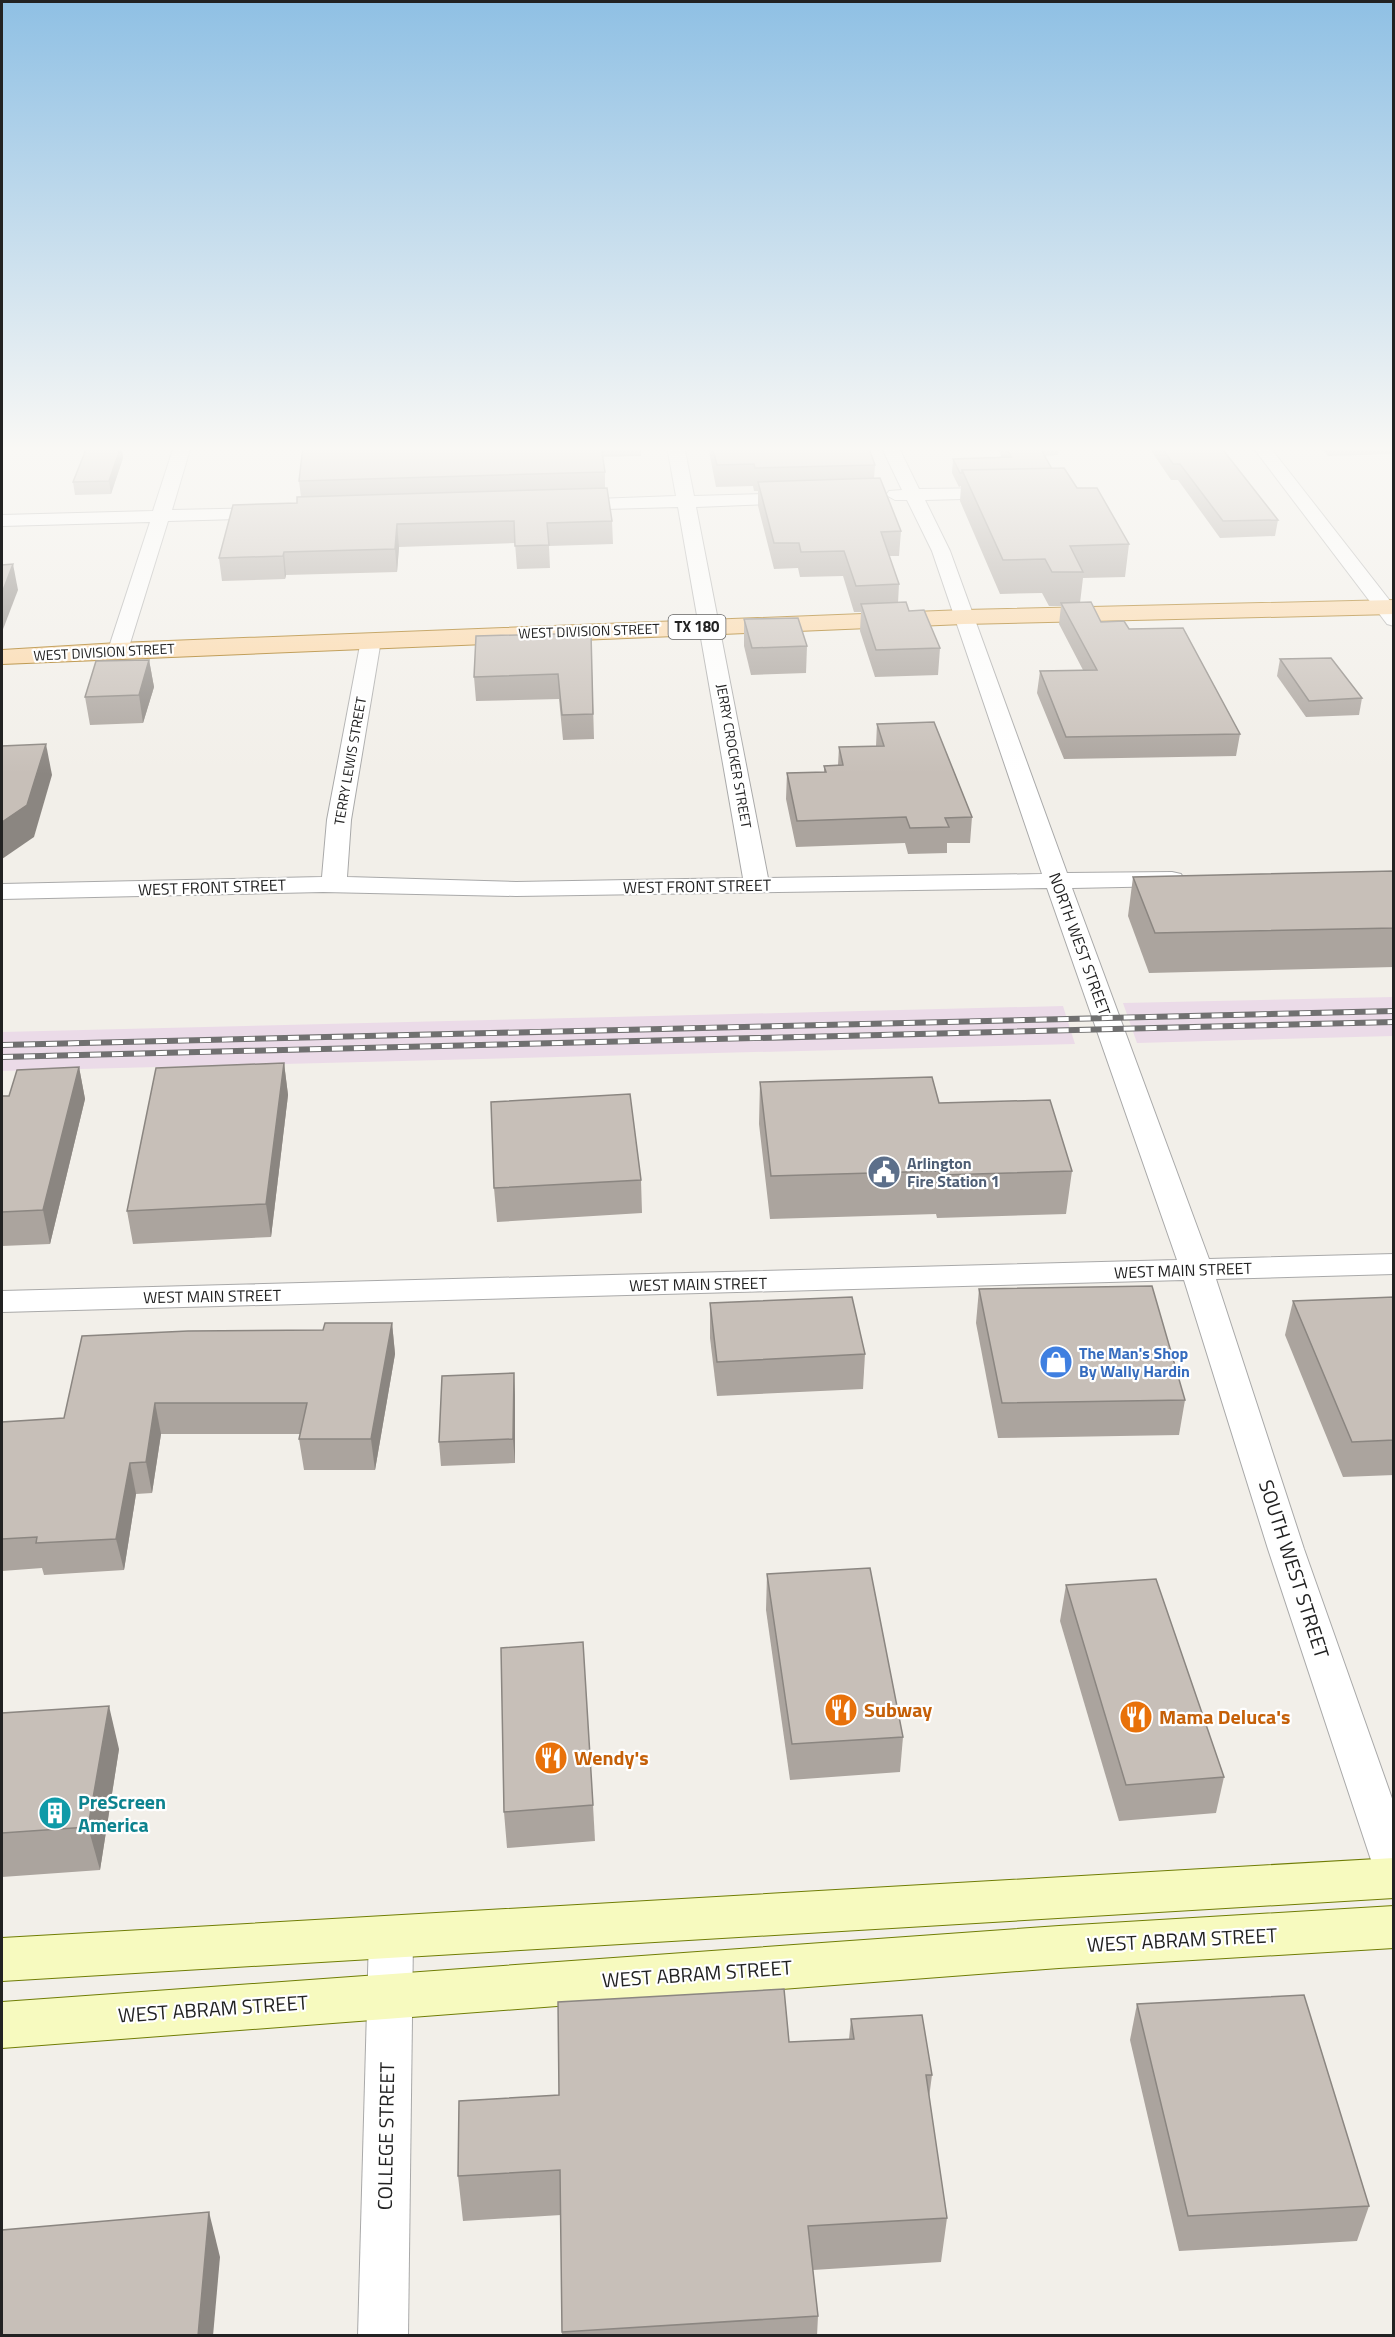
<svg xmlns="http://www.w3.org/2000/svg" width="1395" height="2337" viewBox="0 0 1395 2337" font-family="'Titillium Web',sans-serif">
<rect width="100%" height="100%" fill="#f2efe9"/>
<g fill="#ebdbe8">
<polygon points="1393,997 1393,1036 1137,1043 1123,1003"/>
<polygon points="1063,1006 1075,1044 2,1071 2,1032"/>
</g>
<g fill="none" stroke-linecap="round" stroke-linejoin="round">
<defs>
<g id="minor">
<polygon points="174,446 191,446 172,510 271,508 280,513 271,518 168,521 128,650 125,654 111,654 108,650 150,522 2,526 2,515 153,511"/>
<polygon points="667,446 684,446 694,496 799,493 808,498 799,503 696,507 768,878 1042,874 932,551 907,500 895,500 886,495 889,491 902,490 881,446 898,446 919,489 1000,488 1009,493 1000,498 925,500 950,551 1067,873 1172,872 1181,874 1184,879 1181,884 1172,886 1072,888 1209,1259 1394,1254 1394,1274 1216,1279 1304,1549 1394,1804 1394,1884 1379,1879 1373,1866 1268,1549 1184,1280 2,1312 2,1291 1177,1260 1047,888 516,896 323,892 2,899 2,884 322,877 327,820 361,640 364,636 378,636 381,640 351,820 347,877 516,882 743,878 678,507 568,510 559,505 568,500 676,496"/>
<polygon points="1252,446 1269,446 1394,606 1394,626 1387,624"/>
<polygon points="391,1918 406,1923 413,1937 408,2336 358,2336 369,1937 376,1923"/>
</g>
<g id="secondary">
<polygon points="1394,1858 1394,1898 2,1981 2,1938"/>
<polygon points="1394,1906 1394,1948 1059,1968 2,2048 2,2002 1059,1926"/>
</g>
<polygon id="primary" points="1394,600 1394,614 964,624 2,664 2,650 118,643 964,610"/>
</defs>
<use href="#minor" stroke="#a9a9a9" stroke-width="2"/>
<use href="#secondary" stroke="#707d05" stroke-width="2"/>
<use href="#primary" stroke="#a06b00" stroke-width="2"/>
<use href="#minor" fill="#fff" fill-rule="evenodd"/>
<use href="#secondary" fill="#f7fabf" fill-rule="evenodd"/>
<use href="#primary" fill="#fcd6a4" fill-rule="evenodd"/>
<defs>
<g id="rail">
<polyline points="2,1045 1394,1011"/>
<polyline points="2,1057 1394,1022"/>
</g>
</defs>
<use href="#rail" stroke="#707070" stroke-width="6"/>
<use href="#rail" stroke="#fff" stroke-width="4" stroke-dasharray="11" stroke-linecap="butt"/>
</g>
<g fill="#aba49e">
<polygon points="121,446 123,458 111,494 75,495 73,482"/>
<polygon points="303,446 641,446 641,456 603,457 605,472 605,488 612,521 613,544 549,546 550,568 517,569 515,543 399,547 397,572 286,575 285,579 222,581 219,558 297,503 301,497 299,481"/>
<polygon points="708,446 868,446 875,465 874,478 901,531 899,556 889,556 899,584 898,603 909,611 940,648 938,675 875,677 860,631 861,612 854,612 843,576 800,577 798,568 774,569 758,506 758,491 754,491 753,486 716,487"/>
<polygon points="996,446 1059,446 1058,455 1044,456 1052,469 1077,488 1129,544 1125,577 1083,578 1080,603 1101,622 1129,629 1240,734 1236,756 1064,759 1037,693 1040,671 1083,670 1059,624 1061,606 1049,606 1042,593 1000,594 960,501 961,486 959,487 952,473 953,459 1002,458"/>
<polygon points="1148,446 1223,446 1223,451 1278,520 1275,536 1220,538 1178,480 1171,480"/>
<polygon points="1320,446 1394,446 1394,454 1328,456"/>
<polygon points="744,619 807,646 806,673 751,675 744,646"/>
<polygon points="591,633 594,739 563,740 559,699 476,701 474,677"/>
<polygon points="1280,659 1362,698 1359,715 1306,717 1277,676"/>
<polygon points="149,660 154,687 143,723 90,725 85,697"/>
<polygon points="877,724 972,817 970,843 947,843 947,853 908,854 905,843 796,847 786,799 787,773 824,772 824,766 838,765 839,747 876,746"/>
<polygon points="1394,871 1394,967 1149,973 1128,916 1133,877"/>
<polygon points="284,1063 288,1095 271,1237 133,1244 127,1211"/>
<polygon points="79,1067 85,1099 50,1244 2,1246 2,1096 9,1096"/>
<polygon points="760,1082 939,1103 1072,1171 1066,1214 937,1218 936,1214 770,1219 759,1124"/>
<polygon points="641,1180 642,1213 497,1222 494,1188"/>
<polygon points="979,1289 1185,1400 1179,1435 998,1438 976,1323"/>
<polygon points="1394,1297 1394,1475 1343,1477 1285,1335 1293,1301"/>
<polygon points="710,1303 865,1354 863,1389 717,1396 710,1338"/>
<polygon points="392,1323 395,1354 375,1470 304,1470 299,1439 301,1434 161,1434 152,1493 136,1494 124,1570 44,1575 42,1568 2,1571 2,1422 64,1418 323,1330"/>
<polygon points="514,1373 515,1397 515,1463 441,1466 439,1442"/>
<polygon points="767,1574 903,1737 900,1772 790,1780 766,1610"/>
<polygon points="1066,1585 1224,1777 1216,1813 1119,1821 1060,1621"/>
<polygon points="2,1713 119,1749 100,1870 2,1877"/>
<polygon points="593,1805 595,1841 507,1848 504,1812"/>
<polygon points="1137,2004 1369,2206 1357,2241 1179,2251 1130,2040"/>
<polygon points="851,2019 932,2075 929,2098 947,2218 941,2262 813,2270 818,2316 817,2336 562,2336 561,2215 463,2221 458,2176 559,2095 789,2042 849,2039"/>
</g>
<g fill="#8b8681">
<polygon points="121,446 123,458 111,494 109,481"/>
<polygon points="397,524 399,547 397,572 395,549"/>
<polygon points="284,552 286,575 285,579 283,556"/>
<polygon points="13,564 18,590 2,632 2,593"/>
<polygon points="149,660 154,687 143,723 139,695"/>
<polygon points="46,744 52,775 34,837 2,859 2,822"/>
<polygon points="284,1063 288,1095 271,1237 266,1204"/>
<polygon points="79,1067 85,1099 50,1244 43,1210"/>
<polygon points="392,1323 395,1354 375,1470 371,1439"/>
<polygon points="514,1373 515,1397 515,1463 513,1439"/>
<polygon points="155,1403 161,1434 152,1493 146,1462"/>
<polygon points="130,1463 136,1494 124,1570 116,1539"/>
<polygon points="109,1706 119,1749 100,1870 88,1827"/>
<polygon points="209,2212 220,2257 213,2336 198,2336"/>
</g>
<g fill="#c7bfb8" stroke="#8b8681" stroke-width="1.5">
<polygon points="121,446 109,481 73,482 87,447"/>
<polygon points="303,446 601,446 605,472 299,481"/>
<polygon points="712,446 868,446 875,465 755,468 754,464 717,465"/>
<polygon points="1005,446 1039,446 1052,469 962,470 962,473 960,473 953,459 1011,457"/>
<polygon points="1161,446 1220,446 1278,520 1223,521 1180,464 1173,464"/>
<polygon points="1064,468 1077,488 1097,488 1129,544 1070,546 1083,572 1052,572 1045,559 1003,560 962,470"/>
<polygon points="880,478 901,531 881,532 899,584 856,586 844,551 801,552 799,543 774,543 758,482"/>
<polygon points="607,488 612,521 547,523 549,545 515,546 514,521 397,524 395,549 284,552 283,556 219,558 233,505 297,503 297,497"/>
<polygon points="13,564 2,593 2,565"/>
<polygon points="906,602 909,611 924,610 940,648 876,650 861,604"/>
<polygon points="1091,602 1101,622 1124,621 1129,629 1183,628 1240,734 1066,737 1040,671 1097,670 1061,603"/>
<polygon points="798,618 807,646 752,648 744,619"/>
<polygon points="591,633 593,714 562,715 558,674 474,677 476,636"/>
<polygon points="1331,658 1362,698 1309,701 1280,659"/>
<polygon points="149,660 139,695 85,697 96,661"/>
<polygon points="934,722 972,817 945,818 949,827 910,828 906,817 797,821 787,773 826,772 824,766 843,765 839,747 884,746 877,724"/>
<polygon points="46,744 27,805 2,822 2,746"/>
<polygon points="1394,871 1394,928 1155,933 1133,877"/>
<polygon points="284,1063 266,1204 127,1211 156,1068"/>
<polygon points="79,1067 43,1210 2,1212 2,1096 9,1096 17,1070"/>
<polygon points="932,1077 939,1103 1050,1100 1072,1171 940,1175 939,1171 771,1176 760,1082"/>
<polygon points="630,1094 641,1180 494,1188 491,1102"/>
<polygon points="1152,1286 1185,1400 1002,1403 979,1289"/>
<polygon points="852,1297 865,1354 717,1362 710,1303"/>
<polygon points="1394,1297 1394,1440 1352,1442 1293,1301"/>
<polygon points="325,1323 392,1323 371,1439 299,1439 307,1403 155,1403 146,1462 130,1463 116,1539 36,1543 37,1537 2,1539 2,1422 64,1418 82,1336 188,1331 323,1330"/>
<polygon points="514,1373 513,1439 439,1442 442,1376"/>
<polygon points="870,1568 903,1737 792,1744 767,1574"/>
<polygon points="1156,1579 1224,1777 1126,1785 1066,1585"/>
<polygon points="583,1642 593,1805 504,1812 501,1648"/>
<polygon points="109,1706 88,1827 2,1833 2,1713"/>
<polygon points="784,1989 789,2042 854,2039 851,2019 922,2015 932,2075 926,2075 947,2218 808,2226 818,2316 562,2332 560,2170 458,2176 459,2101 559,2095 558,2002"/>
<polygon points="1304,1995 1369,2206 1188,2216 1137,2004"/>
<polygon points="209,2212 198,2336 2,2336 2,2230"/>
</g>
<linearGradient id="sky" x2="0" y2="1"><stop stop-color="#8fc0e4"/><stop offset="0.58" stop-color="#f9f8f5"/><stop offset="1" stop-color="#f9f8f5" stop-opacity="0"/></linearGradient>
<rect width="1395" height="774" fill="url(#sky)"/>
<defs>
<symbol id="civic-disc" viewBox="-11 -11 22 22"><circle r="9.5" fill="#5c6f8a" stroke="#fff"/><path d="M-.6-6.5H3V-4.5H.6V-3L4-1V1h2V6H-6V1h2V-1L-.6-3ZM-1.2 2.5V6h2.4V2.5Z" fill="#fff"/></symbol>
<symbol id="shop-disc" viewBox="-11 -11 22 22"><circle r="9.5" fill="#3f7fe0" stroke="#fff"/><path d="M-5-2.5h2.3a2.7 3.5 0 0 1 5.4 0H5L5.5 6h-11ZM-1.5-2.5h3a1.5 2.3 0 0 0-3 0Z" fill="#fff"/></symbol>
<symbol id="restaurant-disc" viewBox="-11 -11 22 22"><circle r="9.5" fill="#e8710a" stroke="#fff"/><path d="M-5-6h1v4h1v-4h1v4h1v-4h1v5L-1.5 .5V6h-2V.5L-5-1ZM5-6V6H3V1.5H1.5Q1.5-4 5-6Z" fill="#fff"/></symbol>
<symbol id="building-disc" viewBox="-11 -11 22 22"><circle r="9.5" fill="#0f9aa8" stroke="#fff"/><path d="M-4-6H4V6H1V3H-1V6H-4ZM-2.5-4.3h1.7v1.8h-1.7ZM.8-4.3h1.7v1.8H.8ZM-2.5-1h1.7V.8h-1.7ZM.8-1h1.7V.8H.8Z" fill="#fff"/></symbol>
</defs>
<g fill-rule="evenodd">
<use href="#civic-disc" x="865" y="1153" width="38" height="38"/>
<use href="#shop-disc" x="1037" y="1343" width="38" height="38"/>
<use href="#restaurant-disc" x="822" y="1691" width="38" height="38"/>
<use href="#restaurant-disc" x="1117" y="1698" width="38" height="38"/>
<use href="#restaurant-disc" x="532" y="1739" width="38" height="38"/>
<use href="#building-disc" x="36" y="1794" width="38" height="38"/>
</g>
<g text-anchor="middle" stroke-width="4.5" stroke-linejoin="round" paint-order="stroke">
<g font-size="14" fill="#222" stroke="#fff">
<text transform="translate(589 631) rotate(-2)" y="5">WEST DIVISION STREET</text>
<text transform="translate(104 652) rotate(-3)" y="5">WEST DIVISION STREET</text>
<text transform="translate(734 756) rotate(80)" y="5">JERRY CROCKER STREET</text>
<text transform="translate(350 761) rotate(-80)" y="5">TERRY LEWIS STREET</text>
</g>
<rect fill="#fff" stroke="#646464" stroke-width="1.5" x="668.5" y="615" width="57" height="24" rx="4.5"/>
<g font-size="15" font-weight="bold" fill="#222">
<text x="697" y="632">TX 180</text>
</g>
<g font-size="16" fill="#222" stroke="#fff">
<text transform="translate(697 886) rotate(-1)" y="6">WEST FRONT STREET</text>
<text transform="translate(212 887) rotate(-2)" y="6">WEST FRONT STREET</text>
<text transform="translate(1080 944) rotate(70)" y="6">NORTH WEST STREET</text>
<text transform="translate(1183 1270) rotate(-2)" y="6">WEST MAIN STREET</text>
<text transform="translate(698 1284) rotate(-1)" y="6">WEST MAIN STREET</text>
<text transform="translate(212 1296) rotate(-1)" y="6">WEST MAIN STREET</text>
</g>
<g font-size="16" font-weight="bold" fill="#4e5e75" stroke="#fff" text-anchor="start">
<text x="907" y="1169">Arlington<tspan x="907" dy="18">Fire Station 1</tspan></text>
</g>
<g font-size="16" font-weight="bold" fill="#366cbe" stroke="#fff" text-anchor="start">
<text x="1079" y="1359">The Man's Shop<tspan x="1079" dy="18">By Wally Hardin</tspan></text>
</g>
<g font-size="20" fill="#222" stroke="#fff">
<text transform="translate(1294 1569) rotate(72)" y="7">SOUTH WEST STREET</text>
<text transform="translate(1182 1940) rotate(-3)" y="7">WEST ABRAM STREET</text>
<text transform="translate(697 1974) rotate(-4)" y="7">WEST ABRAM STREET</text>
<text transform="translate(213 2009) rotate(-4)" y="7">WEST ABRAM STREET</text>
<text transform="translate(386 2136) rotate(-89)" y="7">COLLEGE STREET</text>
</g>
<g font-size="20" font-weight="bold" fill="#c56008" stroke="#fff" text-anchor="start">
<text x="864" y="1717">Subway</text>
<text x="1159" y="1724">Mama Deluca's</text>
<text x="574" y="1765">Wendy's</text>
</g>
<g font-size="20" font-weight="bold" fill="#0d838f" stroke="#fff" text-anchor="start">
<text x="78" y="1809">PreScreen<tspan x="78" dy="23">America</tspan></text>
</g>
</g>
<rect width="1395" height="2337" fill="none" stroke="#222222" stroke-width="6"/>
</svg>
